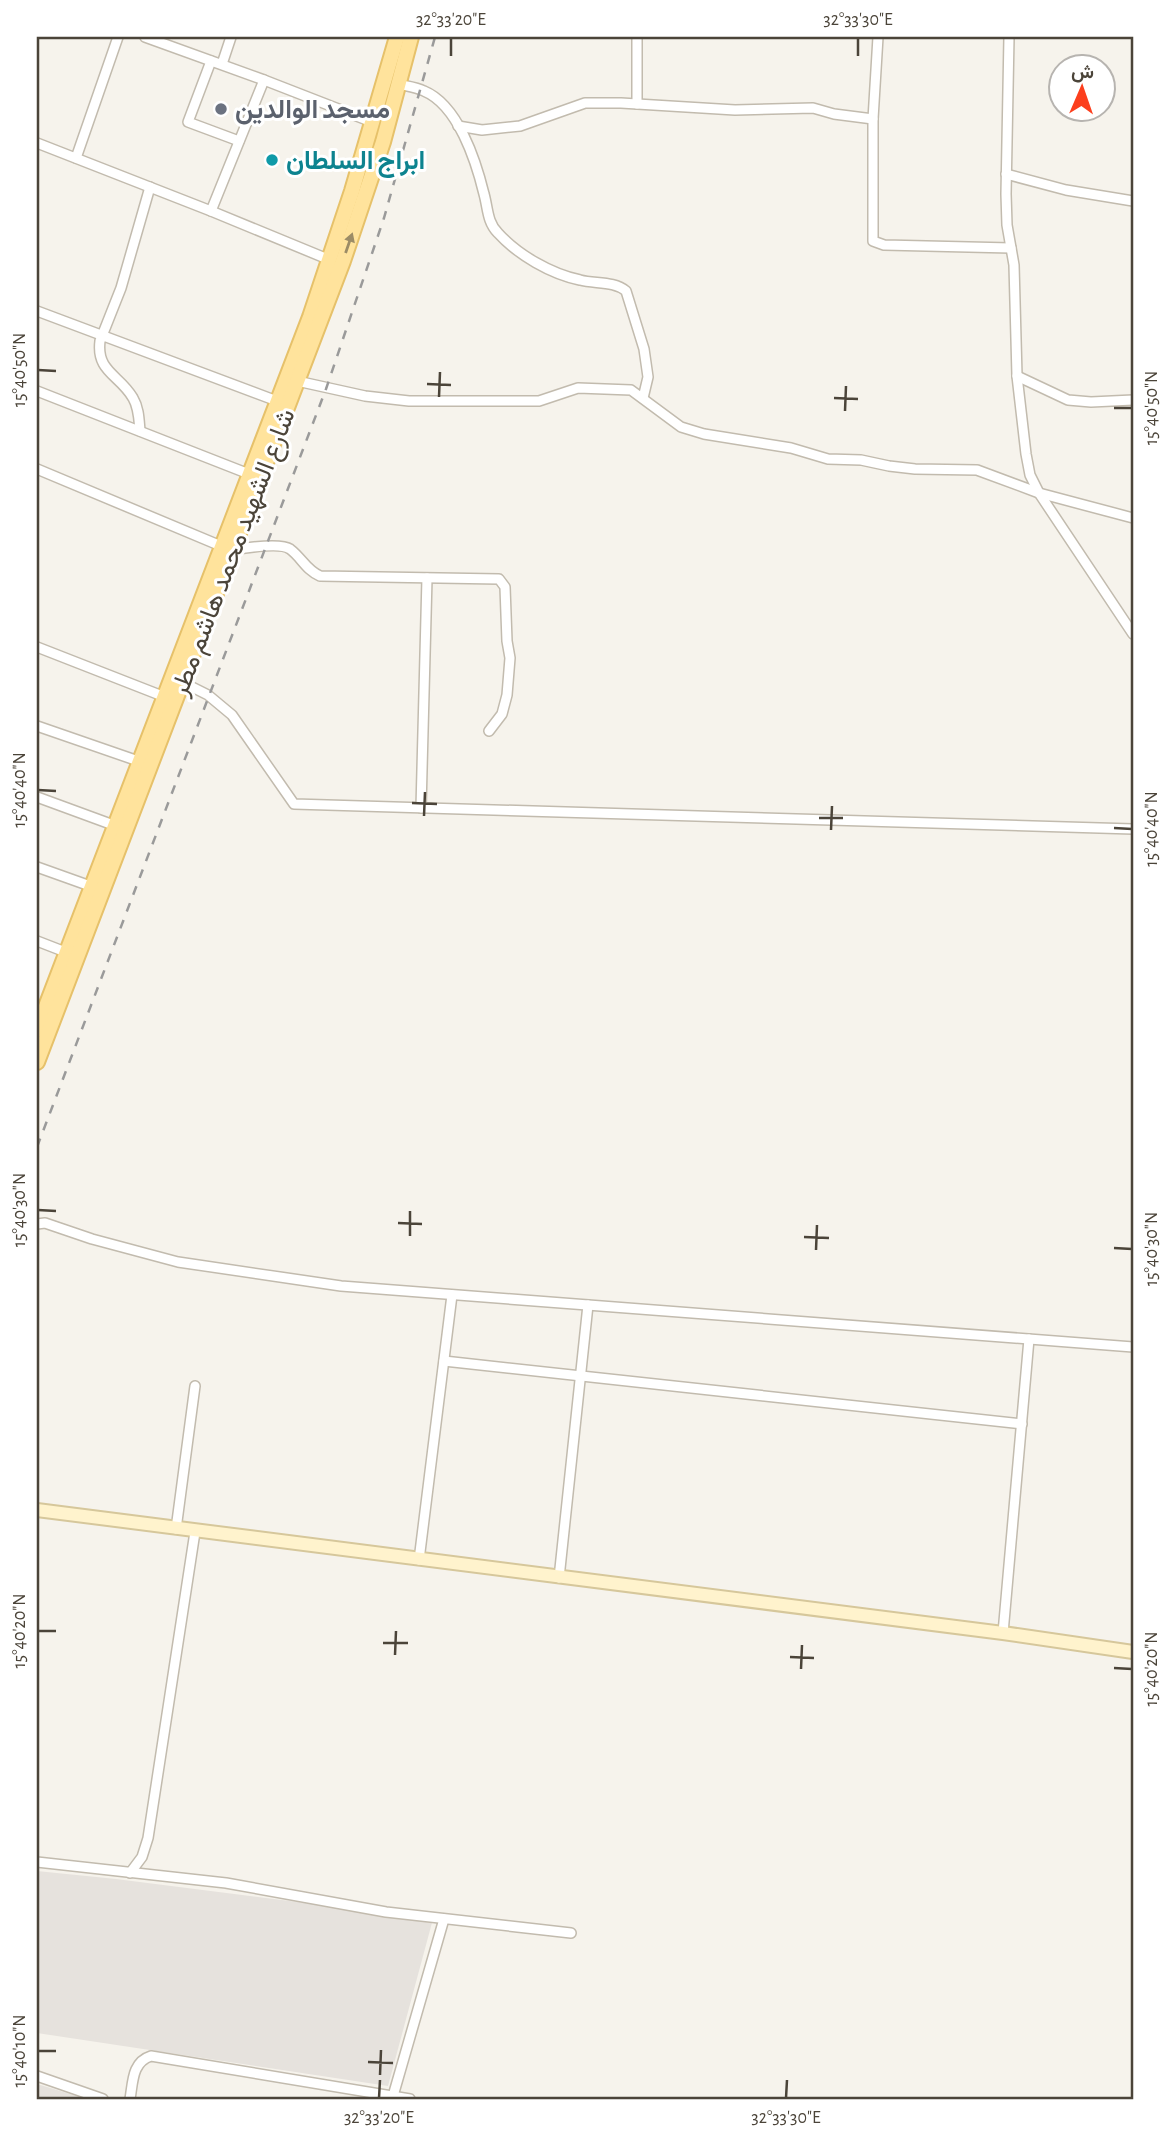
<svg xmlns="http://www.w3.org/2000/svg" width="1170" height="2136" viewBox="0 0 1170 2136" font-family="'Alegreya Sans',Vazirmatn,sans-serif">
<rect width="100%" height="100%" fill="#f6f3ec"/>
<g fill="#e6e2dd">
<polygon points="37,1871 116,1879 433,1919 388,2086 37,2033"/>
<polygon points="37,2084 87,2099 37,2099"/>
</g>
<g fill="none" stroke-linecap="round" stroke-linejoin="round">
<defs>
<g id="street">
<polyline points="145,37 264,80 372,122"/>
<polyline points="878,37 873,119 873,241 884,245 1011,248"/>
<polyline points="1009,37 1006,194 1007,225 1014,265 1017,376 1026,454 1030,475 1039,493 1133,634"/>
<polyline points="211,61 188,122 239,141"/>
<polyline points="222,64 231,37"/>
<path d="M 398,84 C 406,86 416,87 424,91 C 458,105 476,161 484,194 C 488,208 487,222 498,233 C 518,255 551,274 580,280 C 595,284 614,281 626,291 L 644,349 L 648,377 L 643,398"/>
<polyline points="637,104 637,37"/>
<polyline points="458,126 482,130 520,126 585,103 621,103 735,110 813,108 834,114 873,119"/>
<polyline points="37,143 211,211 330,260"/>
<polyline points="76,158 118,37"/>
<polyline points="1006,174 1066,190 1133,201"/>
<polyline points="211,211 264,80"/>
<polyline points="37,311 277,401"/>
<polyline points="1017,376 1068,400 1091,402 1133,400"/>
<polyline points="297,381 365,396 409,401 539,401 578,388 631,390 681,427 704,434 791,448 828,459 861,460 889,466 915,469 977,470 1039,493 1133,518"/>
<polyline points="37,391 249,474"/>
<path d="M 140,431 C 139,420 139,408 133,398 C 120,375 96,372 100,341 L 121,288 L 150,187"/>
<polyline points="37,469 221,546"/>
<path d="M 233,550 C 245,548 280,542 290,549 C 302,558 306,570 320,576 L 499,579 L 505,587 L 507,641 L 510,658 L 507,695 L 502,714 L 489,731"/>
<polyline points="37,647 165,697"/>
<polyline points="182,682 208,695 232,715 294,804 1133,829"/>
<polyline points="37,726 144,763"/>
<polyline points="37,797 116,826"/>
<polyline points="421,808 427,578"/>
<polyline points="37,867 93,887"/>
<polyline points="37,941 68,953"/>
<polyline points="37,1224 45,1223 92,1239 178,1262 341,1286 1133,1347"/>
<polyline points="444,1361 1022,1424"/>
<polyline points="176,1529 195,1386"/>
<polyline points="419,1560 452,1295"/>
<polyline points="559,1578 588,1305"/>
<polyline points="1003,1633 1029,1339"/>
<polyline points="37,1862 226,1883 386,1912 571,1933"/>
<polyline points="130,1873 142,1857 148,1838 195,1532"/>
<polyline points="37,2076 103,2099"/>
<polyline points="393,2096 444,1919"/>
<path d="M 130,2099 C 133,2082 132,2062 151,2056 L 410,2099"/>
</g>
<polyline id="secondary" points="37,1510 1003,1633 1133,1652"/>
<g id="primary">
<polyline points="37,1030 310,317 352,191 397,37"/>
<polyline points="37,1062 343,261 383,142 411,37"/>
</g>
</defs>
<use href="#street" stroke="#c2bbae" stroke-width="12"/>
<use href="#secondary" stroke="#d6c79b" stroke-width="16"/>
<use href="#primary" stroke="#e6c16a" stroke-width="18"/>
<use href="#street" stroke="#fff" stroke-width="9"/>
<use href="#secondary" stroke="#fff3cd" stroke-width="12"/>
<use href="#primary" stroke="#ffe39c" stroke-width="14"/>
<polyline stroke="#9a9a9a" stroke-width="2.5" stroke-dasharray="9 9" stroke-linecap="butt" points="37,1147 326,389 384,218 435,37"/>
</g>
<defs><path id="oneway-solid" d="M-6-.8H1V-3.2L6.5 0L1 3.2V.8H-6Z" transform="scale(1.75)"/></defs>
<use fill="#9c8c66" href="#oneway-solid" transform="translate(349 243) rotate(-71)"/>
<path fill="none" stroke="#4b4439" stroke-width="2.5" d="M 451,56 L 451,38M 858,56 L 858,38M 38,370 L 56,371M 427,384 L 451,385M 439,397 L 440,372M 834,398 L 858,399M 1114,408 L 1132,408M 845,411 L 846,386M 38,790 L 56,791M 412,803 L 437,804M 424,816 L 425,792M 819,818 L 843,818M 1114,828 L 1132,829M 831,830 L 832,806M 38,1210 L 56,1211M 398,1223 L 422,1224M 410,1236 L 410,1211M 804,1237 L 829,1238M 1114,1248 L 1132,1249M 816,1250 L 817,1225M 38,1631 L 56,1631M 383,1643 L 408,1643M 395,1655 L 396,1631M 790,1657 L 814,1658M 1114,1668 L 1132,1669M 801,1669 L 802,1645M 38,2051 L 56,2051M 368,2062 L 393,2063M 380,2075 L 381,2050M 379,2098 L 380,2080M 786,2098 L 787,2080"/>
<circle fill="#6b7280" stroke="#fff" stroke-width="2.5" cx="221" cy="109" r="7"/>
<circle fill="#0f9aa8" stroke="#fff" stroke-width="2.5" cx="272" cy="160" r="7"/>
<g text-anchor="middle" stroke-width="6" stroke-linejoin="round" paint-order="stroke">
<g font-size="26" font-weight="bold" fill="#5b616d" stroke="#fff" text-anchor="start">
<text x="235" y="118">مسجد الوالدين</text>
</g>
<g font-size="26" font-weight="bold" fill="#0d838f" stroke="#fff" text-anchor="start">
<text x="286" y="169">ابراج السلطان</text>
</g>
<g font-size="26" fill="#4b4439" stroke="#fff">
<text transform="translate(232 552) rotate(-69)" y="9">شارع الشهيد محمد هاشم مطر</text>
</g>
</g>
<rect width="1170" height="2136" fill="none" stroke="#ffffff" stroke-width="77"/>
<g transform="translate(1082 88) rotate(2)"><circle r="33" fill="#ffffff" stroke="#b7b4b0" stroke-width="2"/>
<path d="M0-5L12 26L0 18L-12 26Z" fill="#fc3f1d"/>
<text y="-10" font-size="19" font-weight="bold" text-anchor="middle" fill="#4b4439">ش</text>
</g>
<rect x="38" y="38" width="1094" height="2060" fill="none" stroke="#4b4439" stroke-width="2.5"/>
<g font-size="18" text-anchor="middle" fill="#4b4439">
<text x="451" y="25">32°33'20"E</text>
<text x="858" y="25">32°33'30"E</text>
<text transform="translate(19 370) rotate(-90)" y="6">15°40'50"N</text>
<text transform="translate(1151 408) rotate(-90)" y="6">15°40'50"N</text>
<text transform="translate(19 790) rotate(-90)" y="6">15°40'40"N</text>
<text transform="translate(1151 829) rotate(-90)" y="6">15°40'40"N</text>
<text transform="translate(19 1210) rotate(-90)" y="6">15°40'30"N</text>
<text transform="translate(1151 1249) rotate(-90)" y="6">15°40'30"N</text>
<text transform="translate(19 1631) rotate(-90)" y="6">15°40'20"N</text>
<text transform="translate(1151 1669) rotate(-90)" y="6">15°40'20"N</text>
<text transform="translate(19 2051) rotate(-90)" y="6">15°40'10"N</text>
<text x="379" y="2123">32°33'20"E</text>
<text x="786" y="2123">32°33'30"E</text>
</g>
</svg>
